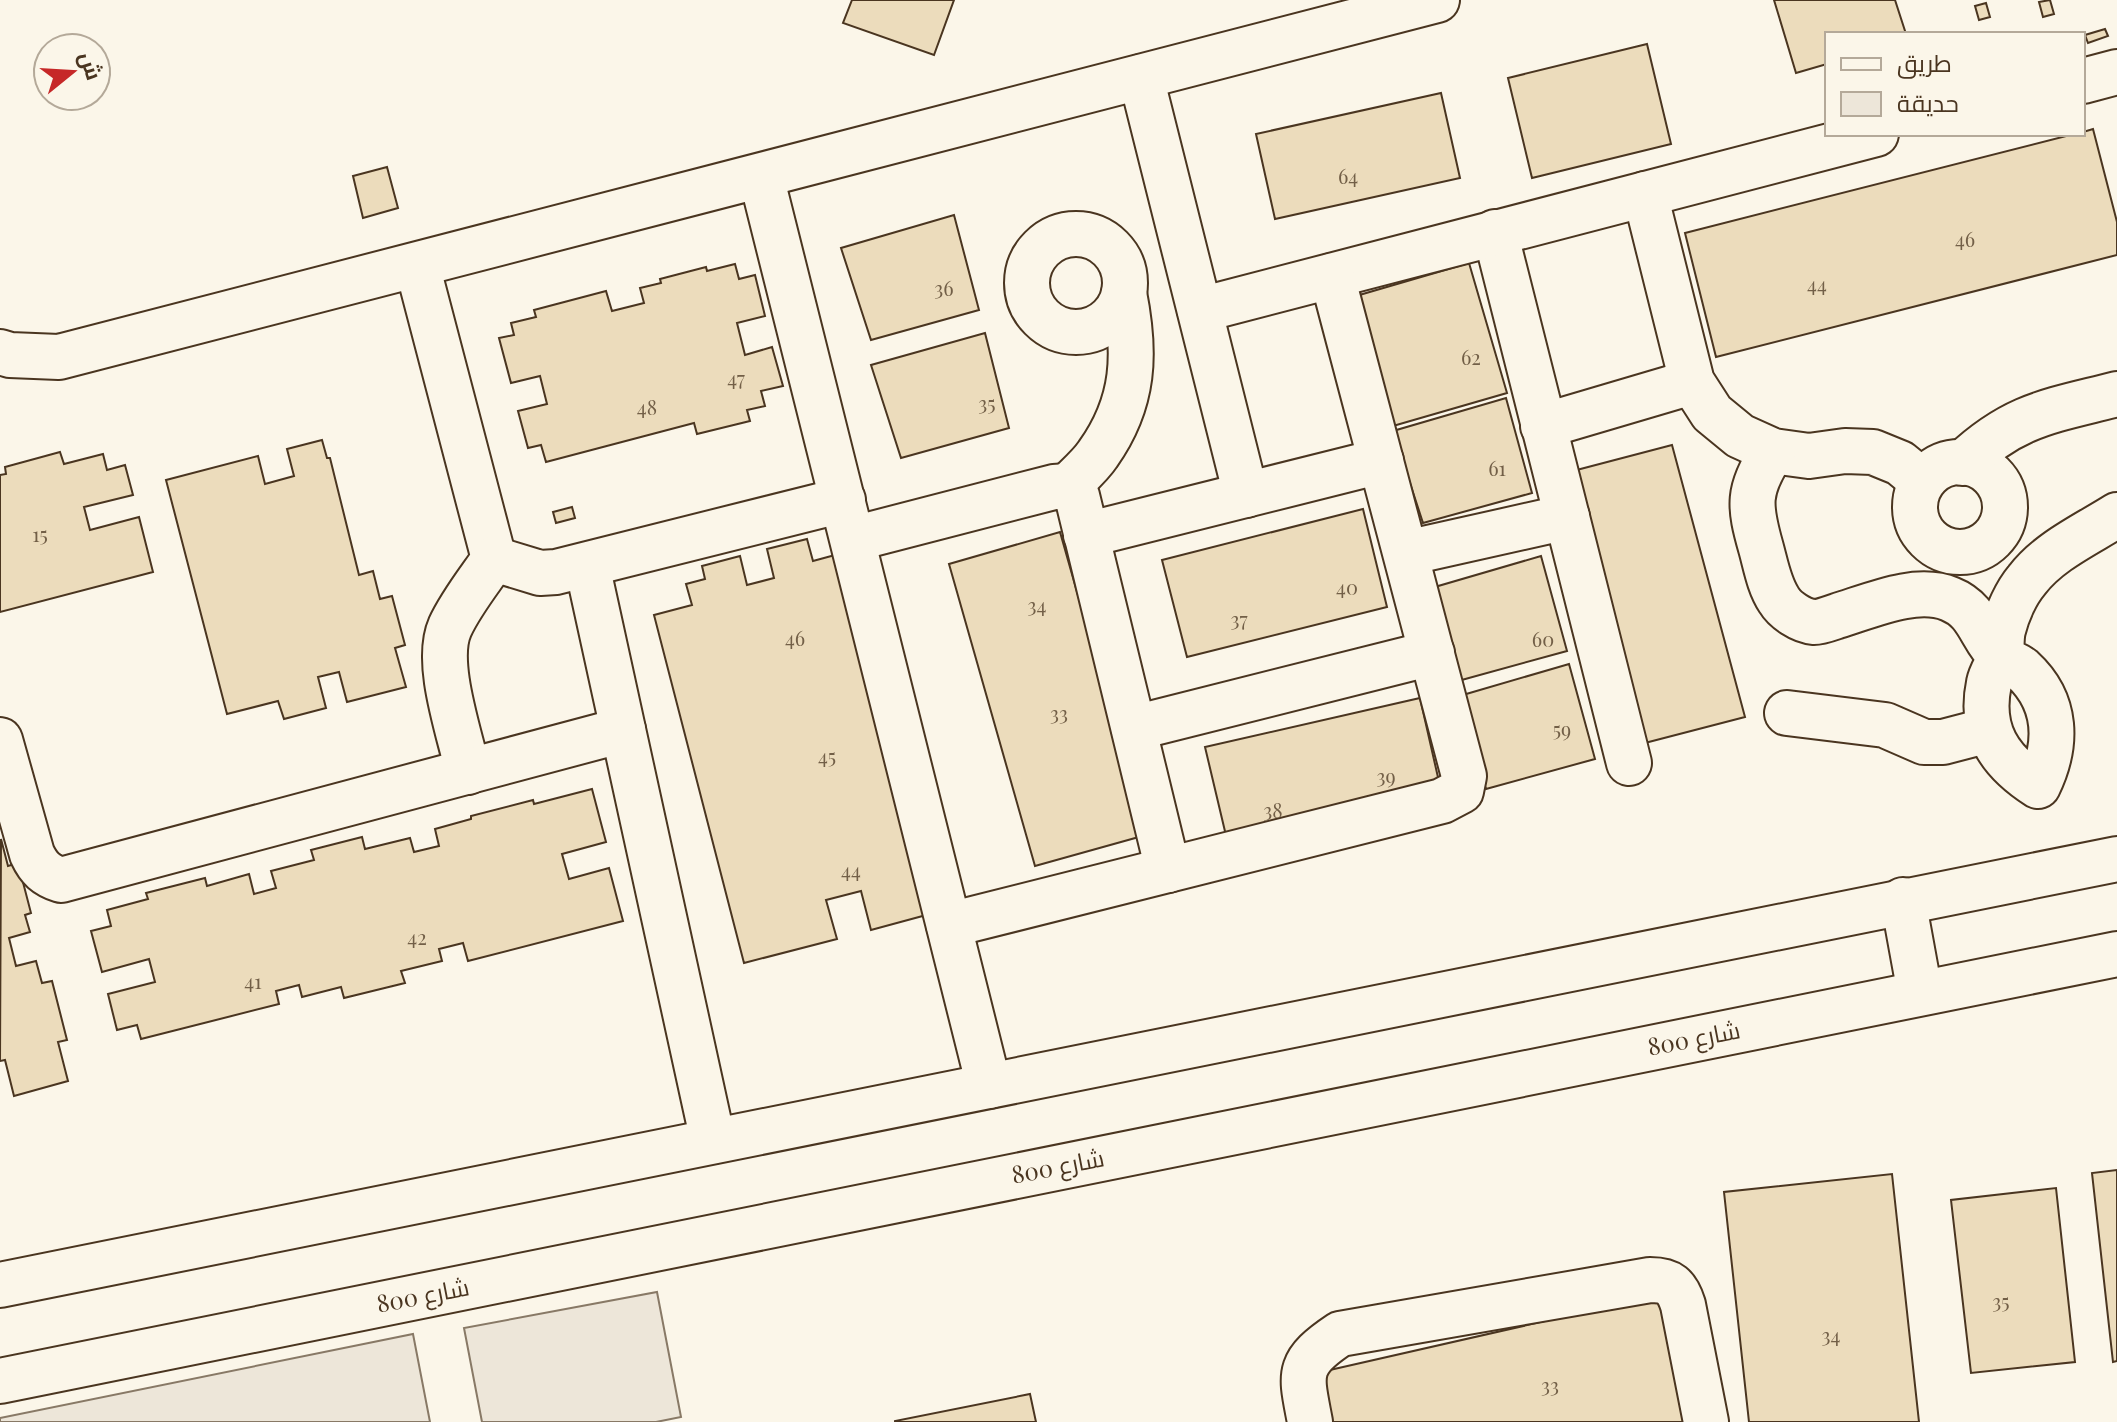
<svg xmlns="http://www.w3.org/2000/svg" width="2117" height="1422" viewBox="0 0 2117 1422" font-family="'Playfair Display',Cairo,serif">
<rect width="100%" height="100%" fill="#fbf6e9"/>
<g fill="#ede6d9" stroke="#887966" stroke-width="2">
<polygon points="657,1292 681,1417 656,1422 482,1422 464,1328"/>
<polygon points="413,1334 430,1422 0,1422 0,1418"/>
</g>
<g fill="#ecdcbc" stroke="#4a3520" stroke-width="2">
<polygon points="852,0 954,0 934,55 843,23"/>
<polygon points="1774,0 1895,0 1906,34 1827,34 1827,64 1796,73"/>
<polygon points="2050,0 2054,14 2043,17 2039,2"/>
<polygon points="1986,3 1990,17 1979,20 1975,6"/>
<polygon points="2105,29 2108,36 2088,43 2085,35"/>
<polygon points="1647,44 1671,144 1532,178 1508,78"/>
<polygon points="1441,93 1460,178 1275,219 1256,134"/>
<polygon points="2093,129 2117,222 2117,255 1716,357 1685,233 2074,134 2083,134 2083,132"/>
<polygon points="387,167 398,208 363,218 353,176"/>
<polygon points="954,215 979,310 871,340 841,248"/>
<polygon points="1469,263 1507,393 1393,426 1356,296"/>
<polygon points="735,264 739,279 755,275 765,316 737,323 745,355 772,347 783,386 761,391 765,406 747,410 750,421 697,434 694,423 546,462 541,445 528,448 518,411 547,404 540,376 511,383 499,338 514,335 511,323 536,317 534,310 606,291 612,311 644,303 640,288 661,283 660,279 706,267 707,271"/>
<polygon points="985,333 1009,428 901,458 871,365"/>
<polygon points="1506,398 1532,493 1423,523 1393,431"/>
<polygon points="322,440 327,458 330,458 359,575 373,571 380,599 392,596 405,645 395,648 406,687 347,702 339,672 318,677 326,708 284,719 278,701 227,714 166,480 258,456 265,484 294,476 287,449"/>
<polygon points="1672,445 1745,717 1641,744 1569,472"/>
<polygon points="60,452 64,464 103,454 107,470 125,465 133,495 84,507 90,530 139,517 153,572 0,612 0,475 6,474 5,467"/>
<polygon points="572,507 575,518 556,523 553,512"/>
<polygon points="1363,509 1387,607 1187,657 1162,560"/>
<polygon points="1060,532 1146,835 1035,866 949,564"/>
<polygon points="807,539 813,561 835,555 930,914 871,930 861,891 826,900 837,939 744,963 654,615 692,605 686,584 705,579 702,566 740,556 747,585 774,578 767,549"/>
<polygon points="1541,556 1567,651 1458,681 1428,589"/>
<polygon points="1569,664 1595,759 1486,789 1456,697"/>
<polygon points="1420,698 1442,795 1228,844 1205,747"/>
<polygon points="592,789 606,842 562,854 569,879 609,868 623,921 468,961 463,943 439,949 442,961 401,971 405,983 344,998 341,987 302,997 299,985 276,991 279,1004 141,1039 137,1025 117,1030 108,994 155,982 149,959 102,972 91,931 111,926 107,910 148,899 146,893 205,878 207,886 249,874 254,894 276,888 271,871 314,860 311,850 362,837 365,849 410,838 414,852 439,846 435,829 471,819 471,816 533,800 534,804"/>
<polygon points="1,839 8,866 18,863 31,913 25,915 30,932 9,938 16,966 36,961 42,983 52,981 67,1040 58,1042 68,1081 14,1096 5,1060 0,1061"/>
<polygon points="2117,1170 2117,1361 2113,1362 2092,1173"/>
<polygon points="1892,1174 1919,1422 1749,1422 1724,1192"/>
<polygon points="2056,1188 2075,1362 1971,1373 1951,1200"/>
<polygon points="1664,1294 1694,1422 1332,1422 1321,1372"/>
<polygon points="1030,1394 1036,1422 895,1422 895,1421"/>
</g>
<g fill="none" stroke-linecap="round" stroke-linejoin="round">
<defs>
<g id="minor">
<polyline points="1141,77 1246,495"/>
<polyline points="2083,81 2117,72"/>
<polyline points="761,176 989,1086"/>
<polyline points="1645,194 1692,382 1712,413 1740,436 1773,451 1809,456 1845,451 1873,452 1900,463 1922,481"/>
<polyline points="1495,232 1629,763"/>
<circle cx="1076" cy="283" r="49"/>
<path d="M 417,265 L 494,559 C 479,581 461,603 450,627 C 434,663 460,734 468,772"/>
<polyline points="1200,310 1876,134"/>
<polyline points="0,352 10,355 59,357 1437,0"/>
<polyline points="1543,426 1692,382"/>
<path d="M 1773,451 C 1747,490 1749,506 1761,548 C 1766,566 1769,585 1779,600 C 1785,610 1801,621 1814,622 C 1821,622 1831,618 1837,616 C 1870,606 1916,585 1950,599 C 1980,611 1980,638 2001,657 C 2007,662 2016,664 2022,669 C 2058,702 2058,745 2038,786 C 1999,761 1979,731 1989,683 C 1991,673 1998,664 2001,655 C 2002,647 2001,638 2003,630 C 2007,613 2016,593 2027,580 C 2049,551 2087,534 2117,515"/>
<circle cx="1960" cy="507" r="45"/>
<path d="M 1963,463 C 2015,414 2051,411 2117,394"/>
<path d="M 1068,486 C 1078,476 1090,466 1098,454 C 1135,402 1136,353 1124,293"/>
<polyline points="1086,535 1381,461"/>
<polyline points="853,539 1054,487 1068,486 1077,496 1168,870"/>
<polyline points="1406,553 1567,517"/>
<polyline points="494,559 540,573 556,572 843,500"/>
<polyline points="587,565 713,1141"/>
<polyline points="1787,713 1885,725 1924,742 1943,742 1989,730"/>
<polyline points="1134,728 1432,653"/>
<path d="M 0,740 L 32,854 C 39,869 46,875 61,880 L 623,730"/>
<polyline points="1903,900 1920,993"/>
<polyline points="949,925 1442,801 1461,791 1464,776 1332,276"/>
<polyline points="0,1285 2117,859"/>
<polyline points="0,1381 2117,954"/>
<path d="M 1310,1422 C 1301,1374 1295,1364 1340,1334 L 1650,1280 C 1670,1280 1677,1286 1683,1305 L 1706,1422"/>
</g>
</defs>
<use href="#minor" stroke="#4a3520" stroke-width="48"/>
<use href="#minor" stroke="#fbf6e9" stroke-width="44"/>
</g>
<g text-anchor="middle" stroke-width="6" stroke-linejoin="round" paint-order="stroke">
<g font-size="20" fill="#725f47">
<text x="1348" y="184">64</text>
<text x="1965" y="247">46</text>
<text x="1817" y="292">44</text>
<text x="944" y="296">36</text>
<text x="1471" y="365">62</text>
<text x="736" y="386">47</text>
<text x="987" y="411">35</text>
<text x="647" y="415">48</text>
<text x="1497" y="476">61</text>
<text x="40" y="542">15</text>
<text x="1347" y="595">40</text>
<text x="1037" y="613">34</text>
<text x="1239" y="627">37</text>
<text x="795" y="646">46</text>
<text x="1543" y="647">60</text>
<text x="1059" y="721">33</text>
<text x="1562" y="737">59</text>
<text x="827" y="764">45</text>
<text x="1386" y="784">39</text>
<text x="1273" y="818">38</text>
<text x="851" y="878">44</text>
<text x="417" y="945">42</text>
<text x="253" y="989">41</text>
<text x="2001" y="1309">35</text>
<text x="1831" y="1343">34</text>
<text x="1550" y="1393">33</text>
</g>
<g font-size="24" fill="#4a3520" stroke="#fbf6e9">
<text transform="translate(1694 1039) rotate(-11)" y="8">شارع 800</text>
<text transform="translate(1058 1167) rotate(-11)" y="8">شارع 800</text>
<text transform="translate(423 1296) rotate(-11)" y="8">شارع 800</text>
</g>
</g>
<rect x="1825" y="32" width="260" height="104" fill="#fbf6e9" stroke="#b4a999" stroke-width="2"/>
<rect x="1841" y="58" width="40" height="12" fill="#fbf6e9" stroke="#b4a999" stroke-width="2"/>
<text x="1897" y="72" font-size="24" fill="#4a3520">طريق</text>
<rect x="1841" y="92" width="40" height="24" fill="#ede6d9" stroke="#b4a999" stroke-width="2"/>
<text x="1897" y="112" font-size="24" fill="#4a3520">حديقة</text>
<g transform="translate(72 72) rotate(72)"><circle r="38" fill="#fbf6e9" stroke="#b4a999" stroke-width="2"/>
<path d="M0-6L14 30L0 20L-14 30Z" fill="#c62828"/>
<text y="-12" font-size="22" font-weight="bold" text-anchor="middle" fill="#4a3520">ش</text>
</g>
</svg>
